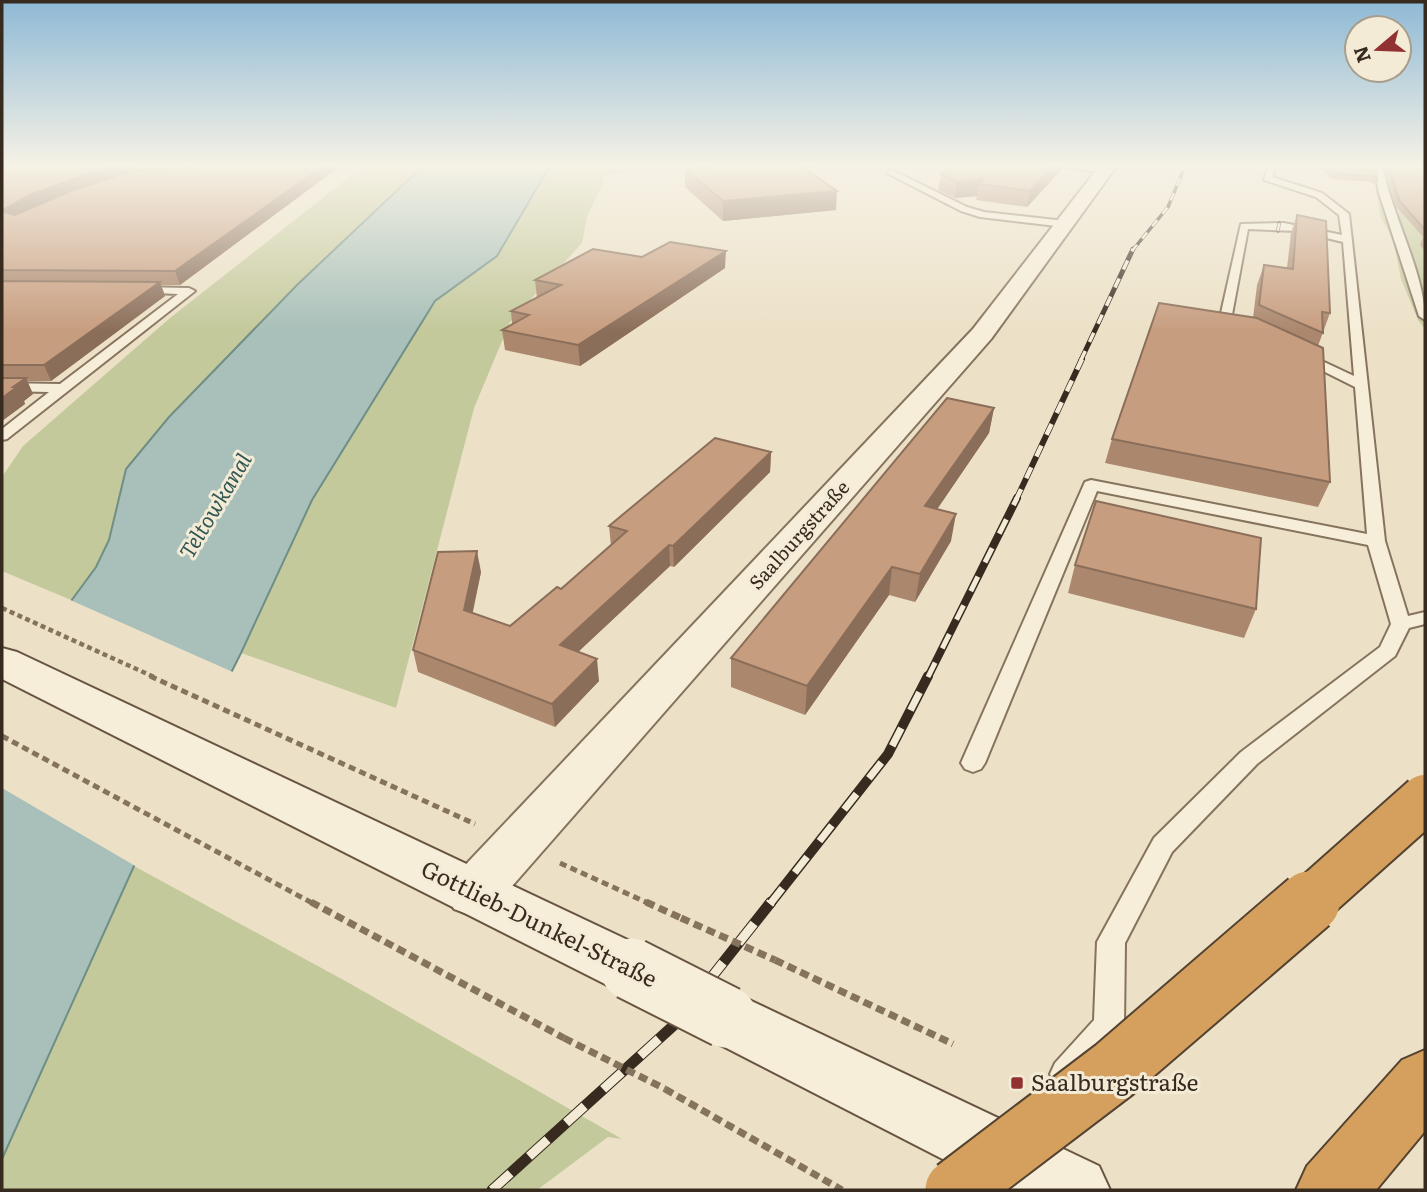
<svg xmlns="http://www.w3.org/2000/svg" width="1427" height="1192" viewBox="0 0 1427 1192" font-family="Literata,serif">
<rect width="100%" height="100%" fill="#ece1c7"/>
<g fill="#c4c99b">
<polygon points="366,164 425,164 297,285 169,417 126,469 109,540 96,567 71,600 2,571 2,477 23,446 170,318"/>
<polygon points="551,164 632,164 631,173 602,176 604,180 587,217 582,243 510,322 474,408 396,708 241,653 312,500 435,301 497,256"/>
<polygon points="1425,164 1425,329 1418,320 1401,279 1393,239 1381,218 1371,165"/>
<polygon points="134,866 349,983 622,1139 608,1137 537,1190 2,1190 2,1159"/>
</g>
<polygon fill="#a8c0b9" stroke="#6f8e86" stroke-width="2" points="425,164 551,164 497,256 435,301 312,500 241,653 134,866 2,1159 2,695 96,567 109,540 126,469 169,417 297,285"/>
<polygon fill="#ece1c7" points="68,599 235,673 137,867 2,788 2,690"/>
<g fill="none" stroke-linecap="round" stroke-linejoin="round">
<defs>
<g id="lane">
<polygon points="1045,164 1072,164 1109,171 1105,173"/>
<path d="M 1269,164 L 1277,164 L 1272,177 L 1322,193 L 1349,214 L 1385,541 L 1408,616 L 1425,612 L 1425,624 L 1409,628 L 1395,656 L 1257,764 L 1172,852 L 1125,943 L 1124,1026 C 1116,1045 1085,1082 1066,1090 L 1055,1085 L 1050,1074 L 1055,1063 L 1094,1020 L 1097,942 L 1154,838 L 1241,752 L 1380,647 L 1391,624 L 1368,545 L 1097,491 L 985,763 L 981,769 L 973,772 L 965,769 L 961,763 L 1085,482 L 1091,480 L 1367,534 L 1355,387 L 1295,357 L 1302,353 L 1307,354 L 1354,376 L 1343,242 L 1297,231 L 1248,229 L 1231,320 L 1245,329 L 1243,332 L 1235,332 L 1219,322 L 1241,224 L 1284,223 L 1342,235 L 1339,215 L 1316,197 L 1264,180 Z"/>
<path d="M 1374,164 L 1382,164 C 1391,214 1425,273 1425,320 L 1419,316 L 1379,193 Z"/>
<polygon points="890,169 967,207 984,212 1065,221 1070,224 1065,227 980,217 961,211 887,173"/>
<polygon points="136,287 189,288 195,291 7,439 2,440 2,429 49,392 2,391 2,383 60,384 178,294 132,292 132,288"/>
</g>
<polygon id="street" points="1101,164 1118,164 991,339 492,909 473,916 454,909 446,893 454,877 973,329"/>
<g id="secondary">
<polygon points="2,648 17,652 651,951 660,969 651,987 631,995 611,987 2,679"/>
<polygon points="726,989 1099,1166 1110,1190 1003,1190 705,1037 696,1017 705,997"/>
</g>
<polygon id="highway" points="1425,1050 1425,1131 1376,1190 1296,1190 1307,1166 1402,1060"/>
</defs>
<use href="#lane" stroke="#86735e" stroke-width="4"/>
<use href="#street" stroke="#86735e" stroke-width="4"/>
<use href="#secondary" stroke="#685441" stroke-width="4"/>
<use href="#highway" stroke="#544231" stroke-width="4"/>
<polyline stroke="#86735e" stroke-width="4.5" stroke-dasharray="5 3.5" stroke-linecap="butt" points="2,608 154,677"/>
<g stroke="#86735e" stroke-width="5" stroke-dasharray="7 4.5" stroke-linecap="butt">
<polyline points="150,676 475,824"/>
<polyline points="2,736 314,904"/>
<polyline points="560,863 650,904"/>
</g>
<g stroke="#86735e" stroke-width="7" stroke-dasharray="9 5" stroke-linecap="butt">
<polyline points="311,902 564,1038"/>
<polyline points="646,902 681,918"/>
<polyline points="775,960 953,1044"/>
<polyline points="665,1089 842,1190"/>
</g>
<use href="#lane" fill="#f7eeda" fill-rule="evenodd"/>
<use href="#street" fill="#f7eeda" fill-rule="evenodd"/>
<use href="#secondary" fill="#f7eeda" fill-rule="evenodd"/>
<use href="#highway" fill="#d5a05e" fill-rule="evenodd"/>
<defs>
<g id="rail-far5">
<polyline points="1278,231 1279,223"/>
<polyline points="1132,251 1168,207 1186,164"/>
</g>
<polyline id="rail-far4" points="1081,360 1133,249"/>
<polyline id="rail-far3" points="1016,500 1082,359"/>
<polyline id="rail-far2" points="928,677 1017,498"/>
<polyline id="rail-far1" points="770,904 888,754 928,676"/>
<polyline id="rail" points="492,1190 673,1026 771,902"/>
</defs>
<use href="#rail-far5" stroke="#372b20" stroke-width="3.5"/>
<use href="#rail-far4" stroke="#372b20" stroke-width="5"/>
<use href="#rail-far3" stroke="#372b20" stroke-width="6"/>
<use href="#rail-far2" stroke="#372b20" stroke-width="8"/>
<use href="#rail-far1" stroke="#372b20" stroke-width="10"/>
<use href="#rail" stroke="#372b20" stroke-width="11"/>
<use href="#rail-far5" stroke="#f4ebd6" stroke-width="2.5" stroke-dasharray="8" stroke-linecap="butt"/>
<use href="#rail-far4" stroke="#f4ebd6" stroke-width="3.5" stroke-dasharray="10" stroke-linecap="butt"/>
<use href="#rail-far3" stroke="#f4ebd6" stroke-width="4.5" stroke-dasharray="12" stroke-linecap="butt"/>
<use href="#rail-far2" stroke="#f4ebd6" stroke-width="5" stroke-dasharray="16" stroke-linecap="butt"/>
<use href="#rail-far1" stroke="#f4ebd6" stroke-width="7" stroke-dasharray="20" stroke-linecap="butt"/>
<use href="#rail" stroke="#f4ebd6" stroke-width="9" stroke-dasharray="25" stroke-linecap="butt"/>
<defs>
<polyline id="secondary-bridge" points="631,969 726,1017"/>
<polyline id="highway-bridge-far1" points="1307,904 1425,799"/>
<polyline id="highway-bridge" points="956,1190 1114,1070 1309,902"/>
</defs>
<use href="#secondary-bridge" stroke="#685441" stroke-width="65" stroke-linecap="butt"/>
<use href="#highway-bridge-far1" stroke="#544231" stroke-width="52" stroke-linecap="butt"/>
<use href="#highway-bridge" stroke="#544231" stroke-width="65" stroke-linecap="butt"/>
<g stroke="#86735e" stroke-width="7" stroke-dasharray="9 5" stroke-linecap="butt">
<polyline points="681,918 775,960"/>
<polyline points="564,1038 665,1089"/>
</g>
<use href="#secondary-bridge" stroke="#f7eeda" stroke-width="61"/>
<use href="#highway-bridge-far1" stroke="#d5a05e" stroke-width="48"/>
<use href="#highway-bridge" stroke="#d5a05e" stroke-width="61"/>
</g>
<g fill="#ab876d">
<polygon points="2,164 343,164 180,285 161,285 165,296 51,381 27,381 33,394 24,401 25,404 2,421"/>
<polygon points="708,164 860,164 805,169 836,210 723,221 685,187 685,169 709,167"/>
<polygon points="1055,164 1063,164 1062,169 1027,207 976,200 977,196 955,198 938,190 941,174"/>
<polygon points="1316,164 1375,164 1377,180 1375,185 1371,182 1331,179"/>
<polygon points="1384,164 1425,164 1425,251 1420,245 1423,237 1396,206"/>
<polygon points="1297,215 1330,313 1318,346 1330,482 1318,507 1105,463 1112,439 1253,318 1257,285 1264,265 1287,268 1291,233"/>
<polygon points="642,257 725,268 580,366 505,350 502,330 512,324 511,311 537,298 535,280"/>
<polygon points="994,408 989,433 937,509 951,541 915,602 889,595 805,715 731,687 731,658"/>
<polygon points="771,452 770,472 674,567 670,566 578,652 599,681 555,727 418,672 413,650 481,572 472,613 510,626 561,589 611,546 609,526"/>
<polygon points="1075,565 1256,609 1244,638 1068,593"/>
</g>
<g fill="#8b6e59">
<polygon points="117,164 136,164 139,171 10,221 4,212 4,209 30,195 107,167"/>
<polygon points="189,164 201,164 190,170"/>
<polygon points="326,164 343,164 180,285 175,271"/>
<polygon points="781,164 860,164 781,171"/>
<polygon points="1055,164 1063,164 1062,169 1027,207 1030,191"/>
<polygon points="984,179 979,184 977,196 955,198 957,182"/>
<polygon points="837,191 836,210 723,221 723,201"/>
<polygon points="726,251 725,268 580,366 578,345"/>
<polygon points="160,282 165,296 51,381 44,365"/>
<polygon points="26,378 33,394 24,401 25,404 2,421 2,398 13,387"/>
<polygon points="994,408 989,433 921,533 925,506"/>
<polygon points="771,452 770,472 674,567 673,546"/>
<polygon points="956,514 951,541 915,602 920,574"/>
<polygon points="669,545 670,566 562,667 560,645"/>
<polygon points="477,551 481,572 469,631 464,610"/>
<polygon points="892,567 889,595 805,715 807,686"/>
<polygon points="597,659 599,681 555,727 552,704"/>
</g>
<g fill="#c79d7f" stroke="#8b6e59" stroke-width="2">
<polygon points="2,164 117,164 107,167 30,195 4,209 4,212 15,215 73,190 132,171 194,168 200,164 326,164 175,271 2,270"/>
<polygon points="711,164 798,164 837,191 723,201 685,169 712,167"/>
<polygon points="953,164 1055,164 1030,191 979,184 984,179 957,182 941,174"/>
<polygon points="1324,164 1375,164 1377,180 1373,176 1333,174"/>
<polygon points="1388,164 1425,164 1425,230 1399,200"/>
<polygon points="1297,215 1326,221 1330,313 1322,312 1323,333 1259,305 1264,265 1293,269"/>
<polygon points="670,242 726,251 578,345 502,330 529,315 511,311 561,285 535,280 593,249 642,257"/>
<polygon points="2,281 160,282 44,365 2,365"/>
<polygon points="1159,303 1257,318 1323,348 1330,482 1112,439"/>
<polygon points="2,378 26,378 13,387 17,387 2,398"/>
<polygon points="947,398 994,408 925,506 956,514 920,574 892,567 807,686 731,658"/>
<polygon points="715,438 771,452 673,546 669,545 560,645 597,659 552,704 413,650 438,552 477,551 464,610 510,626 557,587 561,589 627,531 609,526"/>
<polygon points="1096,501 1261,538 1256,609 1075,565"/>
</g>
<linearGradient id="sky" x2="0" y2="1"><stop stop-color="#8eb9d5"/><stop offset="0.5" stop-color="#f6f2e6"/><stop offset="1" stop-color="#f6f2e6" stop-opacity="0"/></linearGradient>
<rect width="1427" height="331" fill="url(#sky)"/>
<rect fill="#913132" stroke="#f4ebd6" stroke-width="2.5" x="1010" y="1076" width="14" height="14" rx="3.5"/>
<g text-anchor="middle" stroke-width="6" stroke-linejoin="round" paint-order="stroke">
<g font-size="19" fill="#372b20" stroke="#f4ebd6">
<text transform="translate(799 535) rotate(-48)" y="7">Saalburgstraße</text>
</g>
<g font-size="21" font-style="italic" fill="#315654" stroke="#f4ebd6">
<text transform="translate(216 506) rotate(-59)" y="7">Teltowkanal</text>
</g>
<g font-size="23" fill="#372b20" stroke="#f4ebd6">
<text transform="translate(539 924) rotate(26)" y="8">Gottlieb-Dunkel-Straße</text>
</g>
<g font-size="23" fill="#372b20" stroke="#f4ebd6" text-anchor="start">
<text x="1031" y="1091">Saalburgstraße</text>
</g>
</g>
<rect width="1427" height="1192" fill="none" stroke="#372b20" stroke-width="7"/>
<g transform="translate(1378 49) rotate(251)"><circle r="33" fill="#f4ebd6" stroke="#a89e8d" stroke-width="2"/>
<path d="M0-5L12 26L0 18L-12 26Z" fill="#913132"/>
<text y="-10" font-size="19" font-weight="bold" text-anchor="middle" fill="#372b20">N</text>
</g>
</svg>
